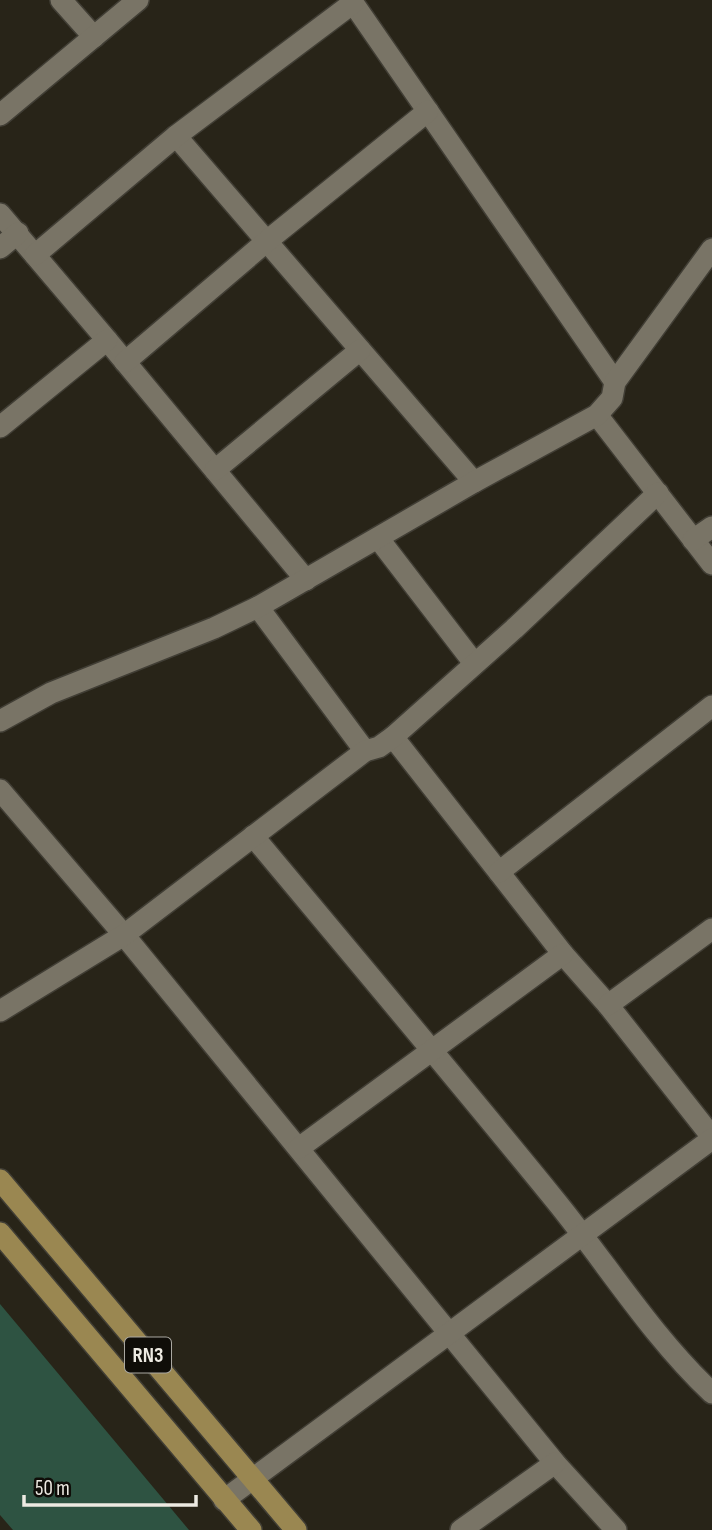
<svg xmlns="http://www.w3.org/2000/svg" width="712" height="1530" viewBox="0 0 712 1530" font-family="'Sofia Sans Condensed',sans-serif">
<rect width="100%" height="100%" fill="#282418"/>
<polygon fill="#2e5342" points="0,1304 189,1530 13,1530 0,1515"/>
<g fill="none" stroke-linecap="round" stroke-linejoin="round">
<defs>
<g id="minor">
<polyline points="61,0 94,37"/>
<polyline points="351,0 615,382"/>
<polyline points="0,115 138,0"/>
<polyline points="176,136 474,482"/>
<polyline points="0,214 107,340 306,580"/>
<polyline points="0,248 18,233"/>
<polyline points="35,255 176,136 353,3"/>
<polyline points="125,362 267,241 428,111"/>
<polyline points="597,415 712,564"/>
<polyline points="0,427 107,340"/>
<polyline points="215,470 360,350"/>
<polyline points="378,538 474,663"/>
<polyline points="693,540 712,527"/>
<polyline points="258,607 365,751"/>
<polyline points="0,721 51,693 214,628 258,607 474,482 597,415 612,398 615,382 712,249"/>
<polyline points="393,737 563,954 608,1005 712,1137"/>
<polyline points="0,790 124,935 555,1463 616,1530"/>
<path d="M 253,836 C 354,957 455,1077 555,1200 C 608,1265 650,1334 712,1393"/>
<polyline points="499,872 712,706"/>
<polyline points="608,1005 712,929"/>
<polyline points="0,1011 124,935 365,751 379,747 393,737 514,629 658,493"/>
<polyline points="299,1148 563,954"/>
<polyline points="224,1500 712,1139"/>
<polyline points="461,1530 555,1463"/>
</g>
<g id="major">
<polyline points="0,1180 296,1530"/>
<polyline points="0,1233 251,1530"/>
</g>
</defs>
<use href="#minor" stroke="#413e35" stroke-width="24"/>
<use href="#major" stroke="#413e35" stroke-width="24"/>
<use href="#minor" stroke="#797466" stroke-width="21"/>
<use href="#major" stroke="#9a8751" stroke-width="21"/>
</g>
<g text-anchor="middle" stroke-width="6" stroke-linejoin="round" paint-order="stroke">
<rect fill="#0f0d08" stroke="#aaa8a1" stroke-width="2" x="125" y="1337.5" width="46" height="35" rx="5"/>
<g font-size="21" font-weight="bold" fill="#edeae2">
<text x="148" y="1362">RN3</text>
</g>
</g>
<path d="M24 1495v10h172v-10" fill="none" stroke="#edeae2" stroke-width="3.5"/>
<text x="35" y="1495" font-size="21" fill="#edeae2" stroke="#0f0d08" stroke-width="5" paint-order="stroke">50 m</text>
</svg>
